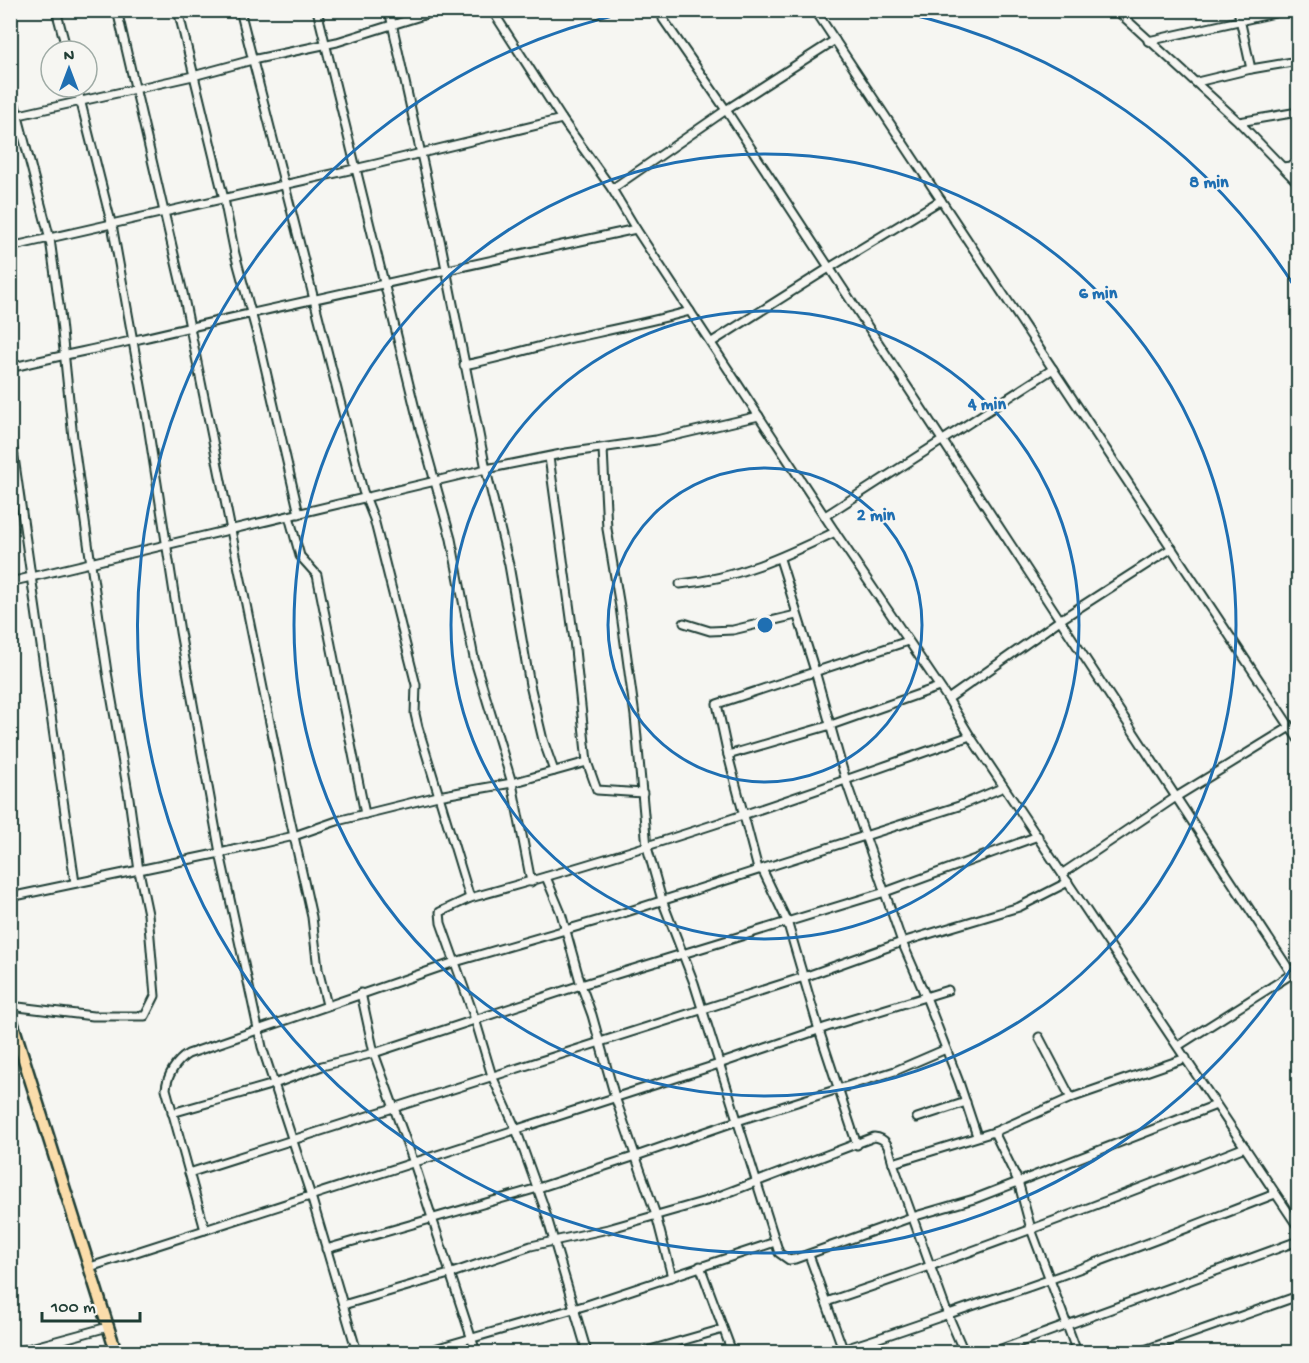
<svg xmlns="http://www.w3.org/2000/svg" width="1309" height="1363" viewBox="0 0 1309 1363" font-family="'Gochi Hand',sans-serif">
<rect width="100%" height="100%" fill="#f6f6f2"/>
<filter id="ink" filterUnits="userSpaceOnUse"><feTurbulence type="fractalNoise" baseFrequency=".0167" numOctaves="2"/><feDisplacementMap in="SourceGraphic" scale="12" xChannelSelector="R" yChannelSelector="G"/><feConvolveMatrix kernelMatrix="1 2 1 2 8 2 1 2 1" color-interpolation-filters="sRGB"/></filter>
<g filter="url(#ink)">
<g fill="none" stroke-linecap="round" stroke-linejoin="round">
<defs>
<g id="street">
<polyline points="56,10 67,51"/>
<polyline points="117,10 183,293 283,787 312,917 318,969 327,1005"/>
<polyline points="178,10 224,199 235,254 260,345 299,514"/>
<path d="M 240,10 L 363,491 L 374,519 L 416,685 L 415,714 L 418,727 L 470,898 C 640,852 805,795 970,736"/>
<polyline points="317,10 418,421 451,539 474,658 512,783 531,882"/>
<polyline points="389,10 441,244 487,474 509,565 530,685 543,740 554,771"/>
<polyline points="492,10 562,119 612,189 636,229 835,532 948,699 970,736 1298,1227"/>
<polyline points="815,10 1298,739"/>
<polyline points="1116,10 1239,122 1298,183"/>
<polyline points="1238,10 1251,69"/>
<polyline points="663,19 726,110 1292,974"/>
<polyline points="1148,41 1289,10"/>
<polyline points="1197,82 1251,69 1298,61"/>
<polyline points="10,86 50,239 60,312 73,438 91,564 107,672 129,798 139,871 148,914 155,996 145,1016 93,1016 10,1006"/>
<polyline points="77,87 113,230 147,419 180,632 220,853 262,1047 311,1196 357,1352"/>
<polyline points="10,117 193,76 252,60 337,42 440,10"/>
<polyline points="1239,122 1298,112"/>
<polyline points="1283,167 1298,165"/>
<polyline points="612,189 726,110 835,40"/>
<polyline points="10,247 376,164 562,119"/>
<polyline points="712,342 829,268 941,200"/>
<path d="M 464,365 C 500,358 533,348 568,339 C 609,330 650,322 690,311"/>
<path d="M 10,368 C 52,357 93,350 135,340 C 302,301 469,265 636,229"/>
<polyline points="10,429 75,883"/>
<polyline points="603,449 607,529 620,607 635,716 647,847 662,900 694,983 779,1253 789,1260 795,1259 912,1217 974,1199 1216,1105"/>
<polyline points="549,457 574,640 587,762 597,790 643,793"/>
<polyline points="289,516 300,556 317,575 365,814"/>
<polyline points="825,516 1053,369"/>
<polyline points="780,559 815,671 846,781 902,942 926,997 959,1082 977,1136"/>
<polyline points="10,582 486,469 566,453 656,440 759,416"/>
<path d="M 680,584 C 736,579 785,556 835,532"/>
<polyline points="684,623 710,631 733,630 796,615"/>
<polyline points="948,699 1060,620 1172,548"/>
<polyline points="728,755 831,725 939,687"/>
<polyline points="1063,873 1176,797 1290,727"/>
<polyline points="546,877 561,913 581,985 592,1015 615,1097 656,1215 672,1277"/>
<polyline points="10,897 220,853 294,836 337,821 438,796 512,783 587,762"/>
<polyline points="470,898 440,912 441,923 475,1019 492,1076 516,1129 543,1204 587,1352"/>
<polyline points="361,993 374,1053 414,1163 476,1352"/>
<polyline points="1039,1037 1071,1098"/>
<polyline points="1178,1046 1298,970"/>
<polyline points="172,1113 274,1084 322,1066 374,1053 581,985 885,892 1038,836"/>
<polyline points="917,1118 966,1102"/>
<polyline points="994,1132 1018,1181 1031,1229 1077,1352"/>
<polyline points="857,1145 819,1030 787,921 763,871 758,869 728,755 717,704 908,641"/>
<polyline points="893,1163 948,1315 964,1352"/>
<polyline points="189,1173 804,977 902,942 1019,907 1068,882"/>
<path d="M 205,1230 L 166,1089 C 167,1076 176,1061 188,1054 L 455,962 L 617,915 L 959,806 L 1004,787"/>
<polyline points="326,1249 538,1188 636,1156 737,1121 895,1071 946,1049"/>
<polyline points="809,1255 844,1352"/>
<polyline points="700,1266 732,1352"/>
<polyline points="90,1267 716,1065 827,1027 948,990"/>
<path d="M 826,1302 C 967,1255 1106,1202 1245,1147"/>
<path d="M 343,1305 L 449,1274 L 531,1246 L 608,1229 L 706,1201 L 874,1137 C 889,1138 889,1151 893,1163 L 994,1132 L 1071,1098 L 1186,1058"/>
<polyline points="16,1352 108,1327"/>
<polyline points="424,1352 587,1305 775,1242"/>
<polyline points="643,1352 723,1329"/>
<path d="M 834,1352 C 894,1335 951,1312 1011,1293 C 1100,1263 1187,1228 1275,1194"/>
<polyline points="993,1352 1298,1241"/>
<polyline points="1139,1352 1298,1296"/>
<polyline points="1291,1352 1298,1350"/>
</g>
<polyline id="primary" points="10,1015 116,1352"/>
</defs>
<use href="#street" stroke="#1f3d34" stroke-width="11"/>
<use href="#primary" stroke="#1f3d34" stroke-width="15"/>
<use href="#street" stroke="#f6f6f2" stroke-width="7"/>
<use href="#primary" stroke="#fbddab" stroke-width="10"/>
</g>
</g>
<g fill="none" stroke="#1f6fb2" stroke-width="3">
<circle cx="765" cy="625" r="157"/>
<circle cx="765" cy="625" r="314"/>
<circle cx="765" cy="625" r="471"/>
<path d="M1298 958A628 628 0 1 1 634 11M896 11A628 628 0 0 1 1298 292"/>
</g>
<circle cx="765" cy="625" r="9" fill="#1f6fb2" stroke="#f6f6f2" stroke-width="3"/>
<g font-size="18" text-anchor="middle" font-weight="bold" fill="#1f6fb2" stroke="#f6f6f2" stroke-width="4.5" stroke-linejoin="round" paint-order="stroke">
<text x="1209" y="187">8 min</text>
<text x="1098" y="298">6 min</text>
<text x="987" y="409">4 min</text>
<text x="876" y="520">2 min</text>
</g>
<rect width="1309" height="1363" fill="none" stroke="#f6f6f2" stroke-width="36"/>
<rect x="18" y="18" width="1273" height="1327" fill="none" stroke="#1f3d34" stroke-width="2" filter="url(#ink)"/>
<g transform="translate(69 69)"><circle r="28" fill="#f6f6f2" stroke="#a0aca6" stroke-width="1.5"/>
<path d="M0-4.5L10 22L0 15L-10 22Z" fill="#1f6fb2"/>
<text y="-9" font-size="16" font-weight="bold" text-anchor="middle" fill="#1f3d34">N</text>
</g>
<path d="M42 1312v9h98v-9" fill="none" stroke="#1f3d34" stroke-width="3"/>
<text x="51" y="1312" font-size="18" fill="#1f3d34" stroke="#f6f6f2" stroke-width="4.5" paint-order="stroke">100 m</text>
</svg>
